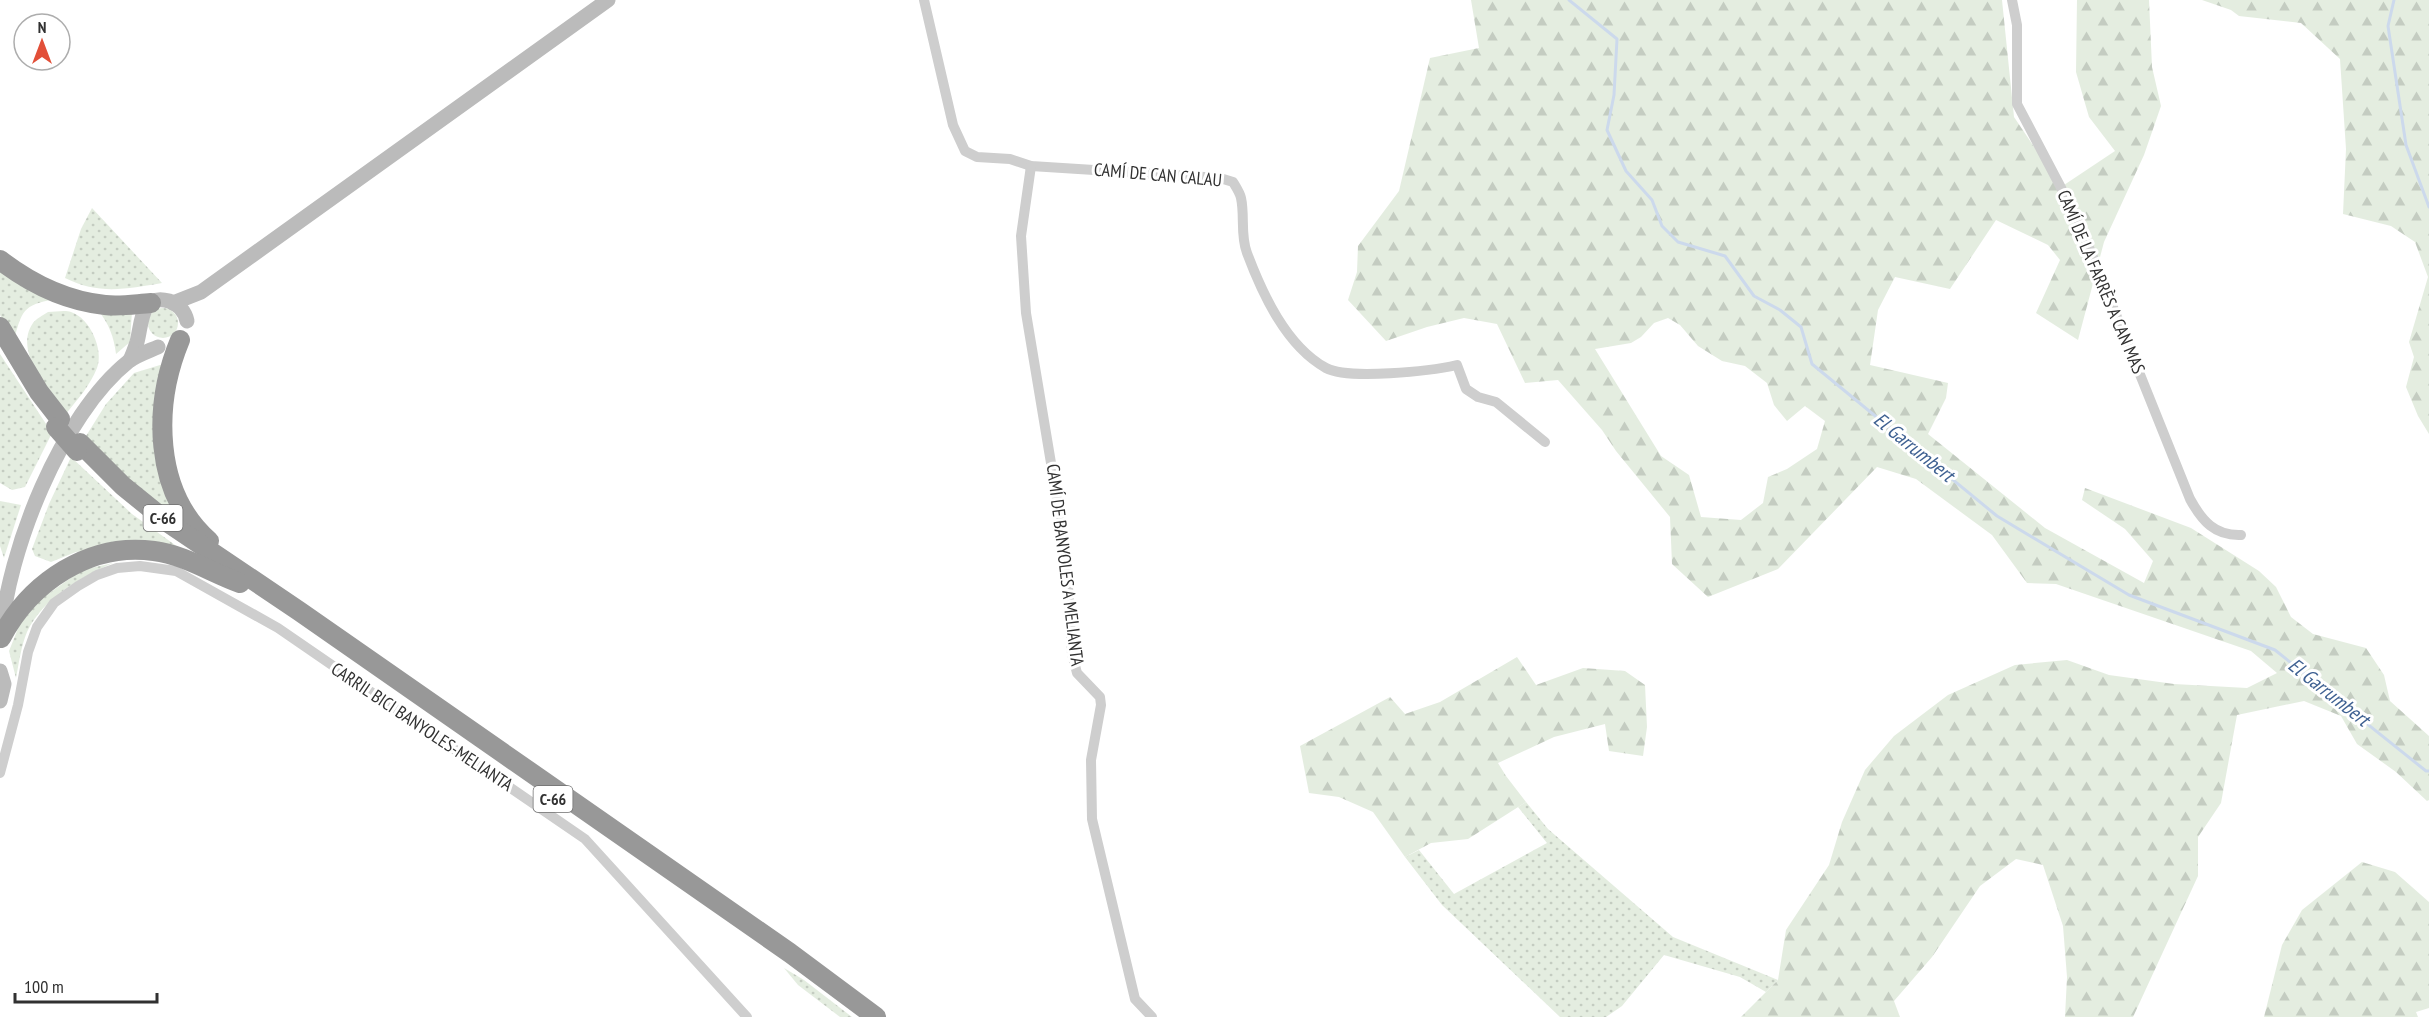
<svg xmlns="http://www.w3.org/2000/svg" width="2429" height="1017" viewBox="0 0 2429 1017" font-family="'PT Sans Narrow',sans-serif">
<defs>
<pattern id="grass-dots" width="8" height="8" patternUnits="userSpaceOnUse" patternTransform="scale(1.5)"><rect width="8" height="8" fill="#e4ede0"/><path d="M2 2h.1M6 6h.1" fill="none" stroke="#c4ccc1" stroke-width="1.8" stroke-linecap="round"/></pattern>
<pattern id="forest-firs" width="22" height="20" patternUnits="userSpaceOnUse" patternTransform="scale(1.5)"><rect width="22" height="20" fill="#e4ede0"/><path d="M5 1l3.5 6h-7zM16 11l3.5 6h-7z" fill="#c4ccc1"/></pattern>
</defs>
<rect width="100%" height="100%" fill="#fff"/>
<g fill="url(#grass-dots)">
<path d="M 92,208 L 162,283 C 126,289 99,295 65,278 L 81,229 Z"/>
<path d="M 0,266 L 60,298 C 25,305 23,306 14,340 L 0,315 Z"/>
<circle cx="163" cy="323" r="15"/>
<path d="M 98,310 L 132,311 L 130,342 L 116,354 C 114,337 109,324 98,310 Z"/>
<path d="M 48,312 C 55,312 65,310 71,312 C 90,318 104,350 97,368 C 90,386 77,400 65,415 C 50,393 13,351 33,323 C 36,319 43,315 48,312 Z"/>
<polygon points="0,354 52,433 25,487 12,490 0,483"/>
<polygon points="160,365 166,366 159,391 190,534 128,483 86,436 106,404 134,373"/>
<polygon points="71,457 132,514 189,555 128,544 76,552 51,562 35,556 32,549 49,504"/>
<polygon points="0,501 21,505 4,558 0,546"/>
<path d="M 113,563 C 80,578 44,597 27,632 C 21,646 19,663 16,678 L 9,651 L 19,626 L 38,601 L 82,570 Z"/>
<polygon points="1526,802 1548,829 1673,937 1778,980 1766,992 1740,977 1664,955 1622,1006 1606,1017 1560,1017 1442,905 1405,857 1419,850 1454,894 1547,843 1518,807"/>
<polygon points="784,968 804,980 852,1017 840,1017 798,985"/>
</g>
<g fill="url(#forest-firs)" fill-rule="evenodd">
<path d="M 1471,0 L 2002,0 L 2014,117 L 2061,187 L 2115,151 L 2089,117 L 2076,72 L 2077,0 L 2149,0 L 2152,67 L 2161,106 L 2144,155 L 2104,242 L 2078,340 L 2036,313 L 2060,260 L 2048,245 L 1996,220 L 1950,289 L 1895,277 L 1878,310 L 1870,365 L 1948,383 L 1946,398 L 1928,434 L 2045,528 L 2144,583 L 2153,561 L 2125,529 L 2082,500 L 2085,488 L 2191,528 L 2259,571 L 2276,587 L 2291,617 L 2313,634 L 2366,648 L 2384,675 L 2390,701 L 2429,736 L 2429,800 L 2427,801 L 2396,772 L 2357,744 L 2341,716 L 2304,701 L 2237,715 L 2221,803 L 2198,837 L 2198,876 L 2133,1017 L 2065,1017 L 2067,977 L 2063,926 L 2043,865 L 2016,859 L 1980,886 L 1932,957 L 1894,1001 L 1900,1017 L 1741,1017 L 1778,980 L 1786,930 L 1829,865 L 1842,822 L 1865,770 L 1894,736 L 1948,695 L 2015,665 L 2067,660 L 2109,675 L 2174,684 L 2247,688 L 2277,673 L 2251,651 L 2056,584 L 2027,583 L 1992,535 L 1916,479 L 1877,467 L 1778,569 L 1708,597 L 1672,564 L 1670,517 L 1616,451 L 1602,430 L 1558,380 L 1525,383 L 1497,324 L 1464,318 L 1427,327 L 1386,341 L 1348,300 L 1357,272 L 1358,246 L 1399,191 L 1430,58 L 1479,48 ZM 1668,318 L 1680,325 L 1698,346 L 1722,361 L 1745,366 L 1767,383 L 1774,405 L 1787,421 L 1805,406 L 1825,421 L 1817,449 L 1787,469 L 1768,477 L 1763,503 L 1741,520 L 1701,517 L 1689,475 L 1661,456 L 1595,349 L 1631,343 L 1641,337 L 1654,323 Z"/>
<polygon points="2202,0 2429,0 2429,434 2418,416 2406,387 2414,357 2409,342 2428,277 2415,242 2391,226 2343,214 2346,149 2340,59 2301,23 2239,16 2231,10"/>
<polygon points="1517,657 1536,685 1583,668 1625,671 1645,685 1647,727 1643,756 1609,751 1605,724 1554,737 1498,763 1506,776 1526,802 1468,839 1431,843 1405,857 1373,812 1339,797 1309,793 1300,746 1390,697 1405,714 1440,702"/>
<polygon points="2362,862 2395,872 2429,902 2429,1008 2416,1012 2418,1017 2264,1017 2282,945 2302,910"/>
</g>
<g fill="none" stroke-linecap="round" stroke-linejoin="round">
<g stroke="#ccd9ec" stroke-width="3">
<polyline points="1569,0 1617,39 1614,95 1607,130 1626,171 1652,200 1662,226 1678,242 1725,256 1754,296 1780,310 1801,327 1812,364 1997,516 2129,595 2275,650 2426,771 2429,771"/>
<polyline points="2394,0 2388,26 2406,145 2429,207"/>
</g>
<g stroke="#cecece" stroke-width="10">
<path d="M 924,0 L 953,125 L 965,151 L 977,157 L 1010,159 L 1031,166 L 1220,178 L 1233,182 C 1236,187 1240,193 1241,198 C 1245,216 1240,235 1247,253 C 1262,293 1286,346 1326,368 C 1348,380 1431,371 1457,365 L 1466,389 L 1478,397 L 1496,402 L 1545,442"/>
<path d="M 2012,0 L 2017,25 L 2017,104 L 2078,220 L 2190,499 C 2202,521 2215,536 2241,535"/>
<polyline points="1031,166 1021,236 1026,313 1066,553 1072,654 1077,673 1100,697 1101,705 1091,760 1092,819 1135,999 1152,1017"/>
<polyline points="0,773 18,705 28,652 37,627 54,603 78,586 97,575 117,568 140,566 176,571 278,628 585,839 747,1017"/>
</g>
<g stroke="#bbb" stroke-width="15">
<polyline points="173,303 201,292 608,0"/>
<path d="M 130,360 C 133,354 135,348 137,342 C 142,324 140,293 169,301 C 179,304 185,312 187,321"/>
<path d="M 1,637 C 7,552 61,415 129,361 C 137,355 149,351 158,347"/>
<polyline points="0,671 4,684 0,701"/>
</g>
<g stroke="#989898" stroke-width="20">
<path d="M 0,260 C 30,283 67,301 105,305 C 120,307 136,304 151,303"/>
<polyline points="0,327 39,392 60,419"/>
<path d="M 180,340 C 153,405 153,492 209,541"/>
<polyline points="80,443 123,486 170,524 299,611 790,953 876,1017"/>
<path d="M 1,638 C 30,582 90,542 154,551 C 185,555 212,573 240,583"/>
</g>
<polyline stroke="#989898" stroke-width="20" points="56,427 77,451"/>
</g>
<g text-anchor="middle" stroke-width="6" stroke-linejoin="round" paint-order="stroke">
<g fill="#fff" stroke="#6f6f6f" stroke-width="1.5">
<rect x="143.5" y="505" width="39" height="26" rx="4.5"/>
<rect x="533.5" y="786" width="39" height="26" rx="4.5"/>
</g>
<g font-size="16" font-weight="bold" fill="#313131">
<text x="163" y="524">C-66</text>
<text x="553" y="805">C-66</text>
</g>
<g font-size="18" fill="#313131" stroke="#fff">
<text transform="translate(1158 175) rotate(5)" y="6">CAMÍ DE CAN CALAU</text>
<text transform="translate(2101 282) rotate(67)" y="6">CAMÍ DE LA FARRÈS A CAN MAS</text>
<text transform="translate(1065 565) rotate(83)" y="6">CAMÍ DE BANYOLES A MELIANTA</text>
<text transform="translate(422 727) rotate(34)" y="6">CARRIL BICI BANYOLES-MELIANTA</text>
</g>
<g font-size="20" font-style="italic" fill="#3f6192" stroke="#fff">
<text transform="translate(1914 447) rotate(39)" y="7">El Garrumbert</text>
<text transform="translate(2329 692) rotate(38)" y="7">El Garrumbert</text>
</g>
</g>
<g transform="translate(42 42)"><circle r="28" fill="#ffffff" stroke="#adadad" stroke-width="1.5"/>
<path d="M0-4.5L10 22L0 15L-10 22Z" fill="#e24f38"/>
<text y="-9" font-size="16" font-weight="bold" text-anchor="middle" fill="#313131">N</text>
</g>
<path d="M15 993v9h142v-9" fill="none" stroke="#313131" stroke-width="3"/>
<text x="24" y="993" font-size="18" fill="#313131" stroke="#ffffff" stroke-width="4.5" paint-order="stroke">100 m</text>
</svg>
